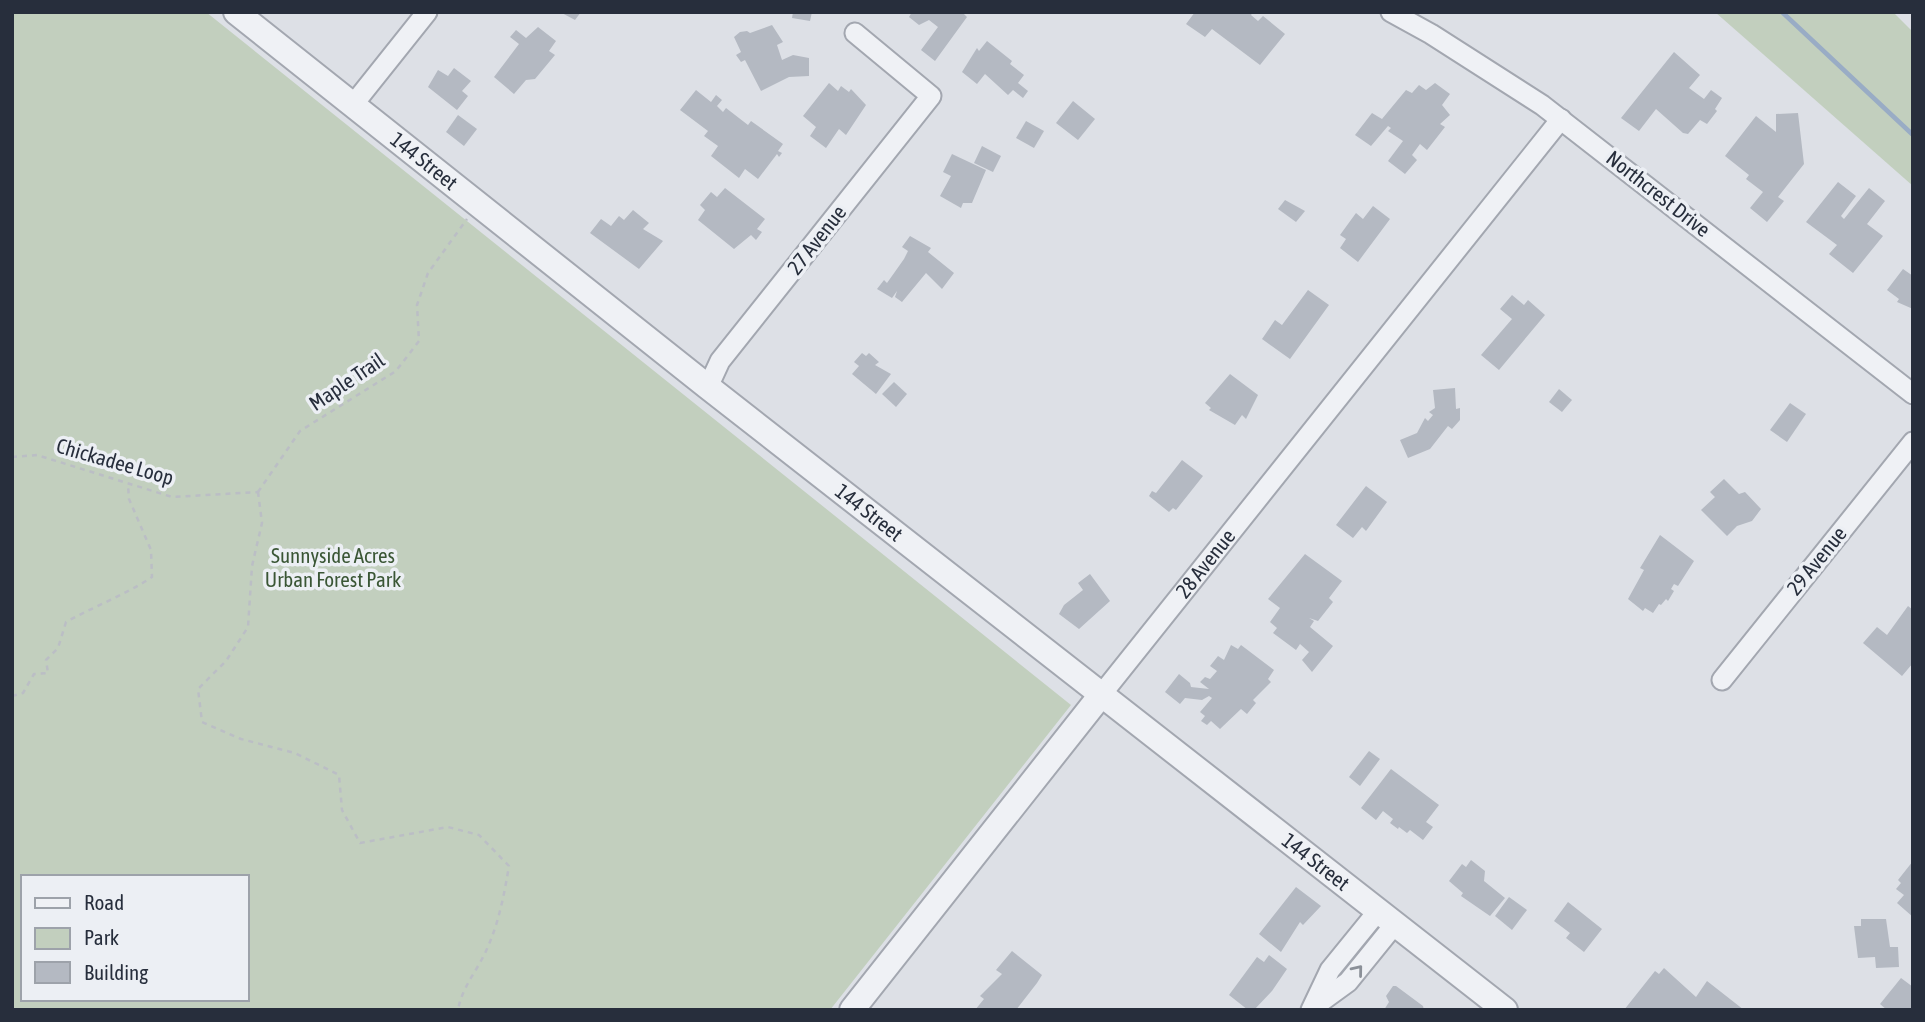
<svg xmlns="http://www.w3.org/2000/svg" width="1925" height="1022" viewBox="0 0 1925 1022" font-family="'Asap Condensed',sans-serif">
<rect width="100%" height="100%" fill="#dde0e6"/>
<g fill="#c2cfbe" fill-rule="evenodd">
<path d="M 12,12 L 206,12 L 1071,705 L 830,1010 L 12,1010 ZM 23,877 L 247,877 L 247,999 L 23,999 Z"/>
<polygon points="1715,12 1893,12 1913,32 1913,186"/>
</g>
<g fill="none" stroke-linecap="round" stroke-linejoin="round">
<polyline stroke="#99acc5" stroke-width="4.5" points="1782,12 1913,135"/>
</g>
<g fill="#b4b9c2">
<polygon points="560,12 581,12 575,20"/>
<polygon points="793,12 812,12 810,21 792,18"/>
<polygon points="912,12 962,12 967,17 935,61 921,50 938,27 929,20 919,25 909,17"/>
<polygon points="1195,12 1253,12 1251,15 1258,21 1263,16 1285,34 1260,65 1212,29 1205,37 1186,24"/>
<polygon points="772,25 783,42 777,45 782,60 793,55 809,58 809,76 789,77 761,91 745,60 741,62 736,55 741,52 734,37 740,32 747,31 750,33"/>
<polygon points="538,27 556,41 549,51 555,55 535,79 526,80 514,94 494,77 519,44 510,37 516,30 526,38"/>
<polygon points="987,41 1012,61 1010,64 1024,75 1018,83 1028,91 1023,98 1013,90 1008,95 985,74 977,84 962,72 977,48 979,51"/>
<polygon points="1674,52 1700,75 1689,88 1704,99 1711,90 1722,98 1715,109 1717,111 1707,124 1700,120 1688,134 1683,133 1656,109 1639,131 1621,118"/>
<polygon points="454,68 471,81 462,91 468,96 457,110 428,87 438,70 448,76"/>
<polygon points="829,83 838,91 841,86 849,92 851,89 866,105 846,135 839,129 826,148 810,136 816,127 803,116"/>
<polygon points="1435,83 1450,94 1442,105 1450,115 1440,124 1445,127 1427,150 1420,144 1412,155 1417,160 1405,174 1388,161 1403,141 1388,131 1391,128 1388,126 1371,146 1355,135 1372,113 1382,119 1406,90 1412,93 1419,85 1426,90"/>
<polygon points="696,90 711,102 716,95 722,100 717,106 723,112 726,108 748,125 751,121 783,144 778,151 782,153 779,157 777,154 758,179 745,169 739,178 711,156 718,146 704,136 708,131 680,110"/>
<polygon points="1073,101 1095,119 1078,140 1056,123"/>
<polygon points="1798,113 1804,164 1778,197 1784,201 1767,222 1750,208 1763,192 1746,179 1749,175 1725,156 1756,116 1776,132 1776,114"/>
<polygon points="458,115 477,129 464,146 446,132"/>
<polygon points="1026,121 1044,131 1034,148 1016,138"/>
<polygon points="982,146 1001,156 993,172 974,163"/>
<polygon points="952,154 986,170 972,203 963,203 961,208 940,196 951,176 943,172"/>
<polygon points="1838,182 1856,196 1841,216 1844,219 1869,188 1885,201 1867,224 1883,236 1853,273 1829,254 1837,245 1806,222"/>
<polygon points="725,188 765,219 757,229 762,232 756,240 751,235 734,249 698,220 705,210 700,205 711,192 717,197"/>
<polygon points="1285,200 1305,211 1296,222 1278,209"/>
<polygon points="1373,206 1390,219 1358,262 1340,248 1346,239 1340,235 1356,213 1363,219"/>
<polygon points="633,210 649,223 643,229 663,241 639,269 590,233 601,219 611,226 619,216 624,220"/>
<polygon points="910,236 931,248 928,252 954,273 942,289 926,273 902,302 895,297 897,291 892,298 877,289 884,280 887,283 904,259 908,251 902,247"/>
<polygon points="1903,269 1913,276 1913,309 1897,302 1899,299 1887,290"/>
<polygon points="1308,290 1329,305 1290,359 1262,339 1275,320 1282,325"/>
<polygon points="1512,295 1524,305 1528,300 1545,315 1499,370 1481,355 1512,319 1500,309"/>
<polygon points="862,353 866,356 869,353 879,362 875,365 891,374 876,394 852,374 859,366 854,362"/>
<polygon points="1230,374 1258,395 1246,419 1242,415 1235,425 1209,410 1211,408 1205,403"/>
<polygon points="894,382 907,394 896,407 882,394"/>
<polygon points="1455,388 1456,409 1460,408 1460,420 1452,429 1448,426 1430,449 1408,458 1400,440 1417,433 1425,418 1428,421 1433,415 1429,412 1435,408 1433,390"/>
<polygon points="1559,389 1572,400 1562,412 1549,402"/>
<polygon points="1790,403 1806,414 1787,442 1770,430"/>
<polygon points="1182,460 1203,476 1176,510 1173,508 1169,512 1149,496 1152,491 1156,493"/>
<polygon points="1724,479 1739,494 1745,492 1761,509 1752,521 1737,526 1727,536 1701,510 1715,497 1710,492"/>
<polygon points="1366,486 1387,502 1366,531 1362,527 1353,538 1336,525"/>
<polygon points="1660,535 1694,561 1678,586 1674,584 1671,589 1674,591 1668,601 1666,599 1661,605 1659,604 1653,613 1645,608 1643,611 1628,599 1644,570 1640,568"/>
<polygon points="1305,554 1342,581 1329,598 1333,602 1318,621 1309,618 1314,621 1310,627 1333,646 1312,672 1302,660 1309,652 1300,644 1296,650 1273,633 1277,628 1270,622 1280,608 1268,599"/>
<polygon points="1090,574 1110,601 1079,629 1059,614 1064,605 1083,590 1078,583"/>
<polygon points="1908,606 1913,610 1913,663 1902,676 1863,643 1877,627 1887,635"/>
<polygon points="1231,645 1238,649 1241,645 1274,670 1268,679 1271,682 1253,700 1256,703 1247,714 1241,709 1220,729 1211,721 1207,725 1201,721 1205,716 1200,712 1212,698 1209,696 1202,700 1185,698 1180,704 1165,692 1179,674 1190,683 1191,687 1209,689 1200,682 1205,677 1210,679 1217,671 1210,666 1218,656 1224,660"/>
<polygon points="1369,751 1380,759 1360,786 1349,777"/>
<polygon points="1391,769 1439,805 1426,822 1433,827 1423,840 1410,830 1407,833 1399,827 1398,829 1390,823 1393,819 1383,811 1376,820 1361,808"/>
<polygon points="1471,860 1485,871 1484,881 1505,898 1490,916 1461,896 1463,893 1449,881 1462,864 1466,867"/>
<polygon points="1913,861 1913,917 1897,903 1904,895 1896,889 1901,883 1898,880"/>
<polygon points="1296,887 1321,906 1303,925 1300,922 1281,952 1259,934"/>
<polygon points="1509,897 1527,910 1512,930 1495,916"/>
<polygon points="1568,902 1602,929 1584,952 1566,938 1570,933 1554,921"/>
<polygon points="1861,919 1886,919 1890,947 1898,947 1899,967 1876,968 1875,957 1858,958 1854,926 1861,926"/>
<polygon points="1012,951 1042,975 1037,983 1016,1010 975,1010 984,999 980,996 1002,974 996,970"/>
<polygon points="1269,955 1287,969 1272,991 1254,1010 1248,1010 1229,995 1257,957 1264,962"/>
<polygon points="1664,968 1696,997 1707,981 1744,1010 1624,1010 1655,971 1659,974"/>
<polygon points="1901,978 1913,987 1913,1010 1887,1010 1880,1004"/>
<polygon points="1393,986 1396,986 1423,1006 1424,1010 1384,1010 1389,1002 1386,996"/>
</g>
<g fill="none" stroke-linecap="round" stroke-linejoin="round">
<defs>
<g id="minor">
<polyline points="1391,12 1431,34 1542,105 1913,394"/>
<polyline points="352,106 427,12"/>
<polyline points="708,387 720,361 931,96 855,33"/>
<polyline points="1722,680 1913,442"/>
<path id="s1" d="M 1101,695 L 1561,119"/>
<polyline points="1315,1006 1348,982 1395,924"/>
<polyline points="1311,1010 1330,970 1378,911"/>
</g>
<g id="tertiary">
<path id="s2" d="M 236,12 L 708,387 L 1505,1010"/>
<polyline points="852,1010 1101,695"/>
</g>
</defs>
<use href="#minor" stroke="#a3a7b0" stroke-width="23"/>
<use href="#tertiary" stroke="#a3a7b0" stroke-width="28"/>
<g stroke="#bbbec5" stroke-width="2.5" stroke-dasharray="5 5" stroke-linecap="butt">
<polyline points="12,457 37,455 172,497 258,492"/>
<path d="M 258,492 L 262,523 L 252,566 L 248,627 L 226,661 L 198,689 L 202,722 L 241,739 L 295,753 L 339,775 L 342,810 L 360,843 L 448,827 L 479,835 L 509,866 C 504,895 499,923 486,951 C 477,971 462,987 458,1010"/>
<polyline points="258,492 300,431 396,371 419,341 417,305 428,273 467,219"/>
<path d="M 12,696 L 23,693 L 34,674 L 48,673 L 46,660 L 58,648 L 66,622 C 95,606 125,595 152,577 L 151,550 L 129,499 L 128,485"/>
</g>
<use href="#minor" stroke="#eff1f5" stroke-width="19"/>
<use href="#tertiary" stroke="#eff1f5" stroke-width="24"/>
</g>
<defs><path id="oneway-chevron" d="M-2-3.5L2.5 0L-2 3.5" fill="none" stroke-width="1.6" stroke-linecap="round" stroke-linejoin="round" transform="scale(1.75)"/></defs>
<use stroke="#8b9098" href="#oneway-chevron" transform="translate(1358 970) rotate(-51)"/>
<g text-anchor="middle" stroke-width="7" stroke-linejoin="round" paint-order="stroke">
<g font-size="21" fill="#272e3c" stroke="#eceff4">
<text dy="7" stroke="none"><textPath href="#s2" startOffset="240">144 Street</textPath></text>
<text transform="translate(1658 194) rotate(38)" y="7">Northcrest Drive</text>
<text transform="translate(817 240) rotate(-52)" y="7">27 Avenue</text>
<text transform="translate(347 382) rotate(-34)" y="7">Maple Trail</text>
<text transform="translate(115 462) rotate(16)" y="7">Chickadee Loop</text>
<text dy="7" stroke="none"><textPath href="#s2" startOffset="807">144 Street</textPath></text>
<text transform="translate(1817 561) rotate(-51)" y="7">29 Avenue</text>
<text dy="7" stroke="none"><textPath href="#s1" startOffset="168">28 Avenue</textPath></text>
<text dy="7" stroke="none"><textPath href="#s2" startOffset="1374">144 Street</textPath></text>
</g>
<g font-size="21" fill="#3a5635" stroke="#eceff4">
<text x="333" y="563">Sunnyside Acres<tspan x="333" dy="24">Urban Forest Park</tspan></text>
</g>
</g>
<rect width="1925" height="1022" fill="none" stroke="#272e3c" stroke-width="28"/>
<rect x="21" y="875" width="228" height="126" fill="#eceff4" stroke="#9da2aa" stroke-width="2"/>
<rect x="35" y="898" width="35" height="10" fill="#eff1f5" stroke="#9da2aa" stroke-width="2"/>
<text x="84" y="910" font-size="21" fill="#272e3c">Road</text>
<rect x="35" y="928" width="35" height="21" fill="#c2cfbe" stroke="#9da2aa" stroke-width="2"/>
<text x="84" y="945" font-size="21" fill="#272e3c">Park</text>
<rect x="35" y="962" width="35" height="21" fill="#b4b9c2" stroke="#9da2aa" stroke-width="2"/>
<text x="84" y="980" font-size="21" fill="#272e3c">Building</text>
</svg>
